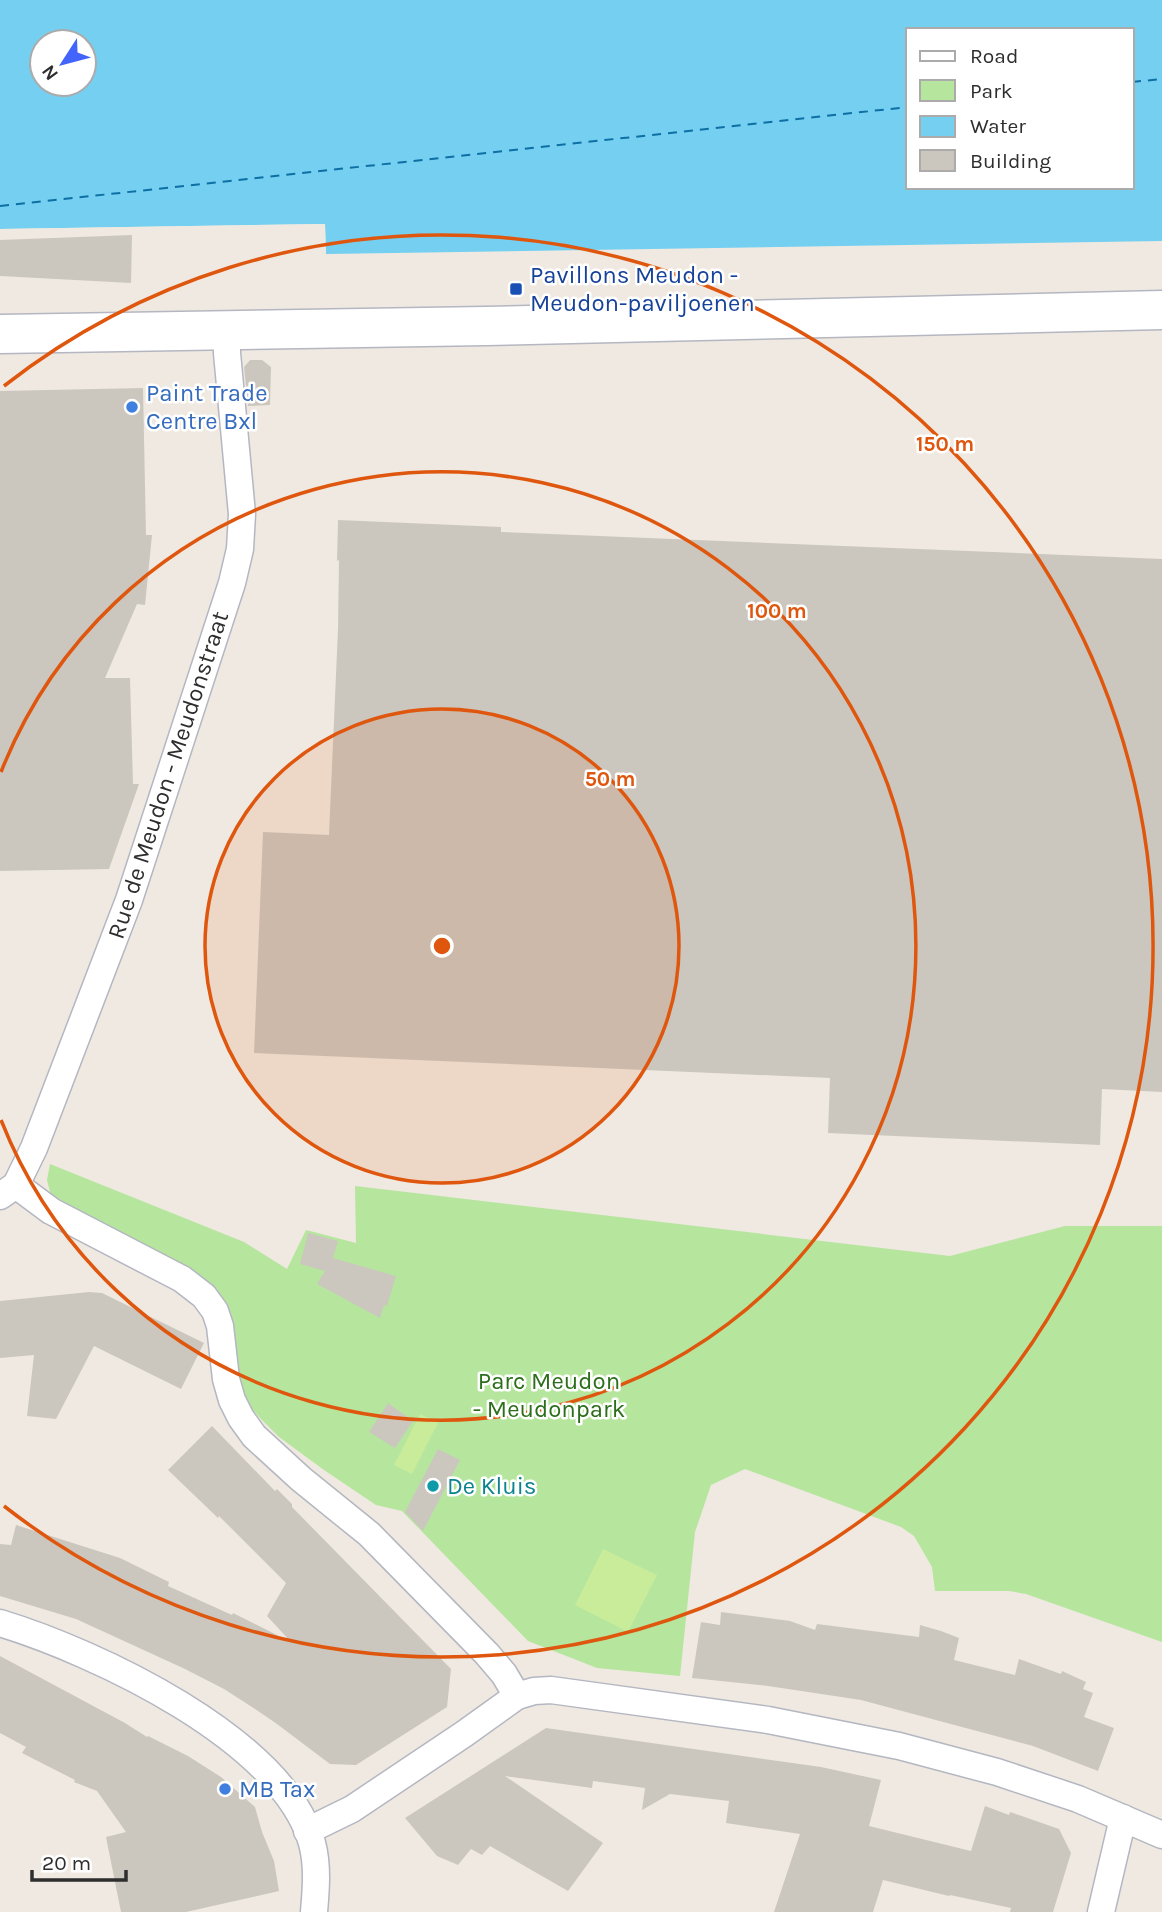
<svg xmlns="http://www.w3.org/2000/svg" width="1162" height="1912" viewBox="0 0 1162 1912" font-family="Karla,sans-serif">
<rect width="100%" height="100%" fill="#efe9e1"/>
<polygon fill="#b6e59e" points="50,1164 244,1242 287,1269 306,1230 356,1243 355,1186 950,1256 1065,1226 1162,1226 1162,1642 1026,1594 1009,1591 935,1591 932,1567 914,1536 901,1527 745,1469 711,1485 695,1532 680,1676 597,1668 528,1641 402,1511 376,1505 324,1470 279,1437 259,1417 249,1405 241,1387 237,1362 226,1317 52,1200 47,1180"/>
<g fill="#c9ec9a">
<polygon points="420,1414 438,1423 412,1474 394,1465"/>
<polygon points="603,1549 657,1575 628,1632 575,1605"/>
</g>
<path fill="#75cff0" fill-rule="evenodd" d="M 0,0 L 1162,0 L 1162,241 L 326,254 L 325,224 L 0,229 ZM 908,30 L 1132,30 L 1132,187 L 908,187 ZM 42,42 L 84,42 L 84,84 L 42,84 Z"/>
<polygon fill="#efe9e1" points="325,224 326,257 323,254 322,228 0,233 0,229"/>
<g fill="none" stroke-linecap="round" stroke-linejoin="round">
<g stroke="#0d6fa3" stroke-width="2" stroke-dasharray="9 7" stroke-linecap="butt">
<polyline points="1132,82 1162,79"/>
<polyline points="0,206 908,107"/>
</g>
</g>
<g fill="#cbc7bf">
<polygon points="132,235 131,283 0,276 0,240"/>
<polygon points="250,360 262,360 271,367 270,405 248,406 244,367"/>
<polygon points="143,388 146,535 152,535 145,605 137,604 105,678 130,678 133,784 139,784 109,869 0,871 0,391"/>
<polygon points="338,520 501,527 501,532 1162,559 1162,1092 1102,1089 1100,1145 828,1133 830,1078 254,1053 263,832 329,835 338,629 339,560 337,561"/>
<polygon points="308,1233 338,1241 333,1258 396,1276 387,1306 384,1305 380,1318 317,1284 325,1271 300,1264"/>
<polygon points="89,1292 102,1293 204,1343 181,1389 94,1346 56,1419 27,1416 34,1355 0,1358 0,1301"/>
<polygon points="388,1403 413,1421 395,1448 369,1432"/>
<polygon points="212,1426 275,1491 277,1489 292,1504 292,1507 451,1669 447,1707 356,1765 330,1764 277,1724 252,1707 224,1689 185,1669 76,1619 0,1596 0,1544 11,1545 16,1525 120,1558 169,1582 168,1586 232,1615 233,1613 291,1642 267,1616 286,1583 219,1516 218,1518 168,1470"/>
<polygon points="438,1449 460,1460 423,1531 405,1512"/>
<polygon points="721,1612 790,1621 815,1630 817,1624 919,1637 920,1625 941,1631 959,1638 954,1660 1015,1675 1019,1659 1061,1674 1062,1671 1086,1682 1083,1689 1093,1693 1084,1717 1114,1728 1098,1771 1033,1746 861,1700 768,1686 692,1678 701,1622 720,1625"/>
<polygon points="0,1656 125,1723 147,1737 148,1736 188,1756 221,1777 255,1807 262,1832 274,1861 279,1891 186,1912 121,1912 106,1837 126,1832 97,1791 74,1782 75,1780 22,1753 26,1747 0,1733"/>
<polygon points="546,1728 821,1767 881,1780 869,1826 971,1851 985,1806 1009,1815 1010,1812 1059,1829 1071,1853 1053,1912 1010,1912 1011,1908 950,1895 949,1896 883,1880 873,1912 774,1912 800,1834 726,1823 729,1801 670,1794 642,1810 645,1788 593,1781 592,1788 505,1776 603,1843 568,1891 490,1846 482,1855 471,1849 458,1865 437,1856 405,1818"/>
</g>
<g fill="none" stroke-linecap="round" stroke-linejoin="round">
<defs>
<g id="minor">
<polyline points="16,1185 51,1211 182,1279 204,1296 215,1311 220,1326 226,1379 232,1400 241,1418 254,1436 301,1479 369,1534 487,1654 504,1674 517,1696"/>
<polyline points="0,1196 16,1185 34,1148 129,900 232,583 240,549 242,514 227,353 227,330"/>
<path d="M 0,1623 C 95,1652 283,1739 312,1843 C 318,1865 316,1889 314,1912"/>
<polyline points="307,1831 352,1809 464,1734 517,1696 534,1691 551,1690 768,1720 899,1746 997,1772 1078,1799 1162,1835"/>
<polyline points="1101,1912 1123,1818"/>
</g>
<polyline id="secondary" points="0,334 486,326 1162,310"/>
</defs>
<use href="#minor" stroke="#b4b7c1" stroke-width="29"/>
<use href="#secondary" stroke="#b4b7c1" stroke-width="41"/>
<use href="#minor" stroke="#fff" stroke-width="26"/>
<use href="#secondary" stroke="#fff" stroke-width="38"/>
</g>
<circle cx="442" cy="946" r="237" fill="#df570e" fill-opacity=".12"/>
<g fill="none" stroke="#df570e" stroke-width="3.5">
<circle cx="442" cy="946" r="237"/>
<path d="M1 772A474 474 0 1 1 1 1120"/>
<path d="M4 386A711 711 0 1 1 4 1506"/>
</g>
<rect fill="#1a4fb4" stroke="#fff" stroke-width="2.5" x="509" y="282" width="14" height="14" rx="3.5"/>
<g fill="#3f7fe0" stroke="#fff" stroke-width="2.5">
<circle cx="132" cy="407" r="7"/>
<circle cx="225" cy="1789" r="7"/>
</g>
<circle fill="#0f9aa8" stroke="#fff" stroke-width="2.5" cx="433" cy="1486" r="7"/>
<g text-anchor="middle" stroke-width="5" stroke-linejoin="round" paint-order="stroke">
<g font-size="24" fill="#164399" stroke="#fff" text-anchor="start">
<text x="530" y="283">Pavillons Meudon -<tspan x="530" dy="28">Meudon-paviljoenen</tspan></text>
</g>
<g font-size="24" fill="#366cbe" stroke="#fff" text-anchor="start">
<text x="146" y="401">Paint Trade<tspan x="146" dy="28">Centre Bxl</tspan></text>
<text x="239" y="1797">MB Tax</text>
</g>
<g font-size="24" fill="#2e2e2e" stroke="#fff">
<text transform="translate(168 775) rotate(-72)" y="8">Rue de Meudon - Meudonstraat</text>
</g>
<g font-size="24" fill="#2c6e1b" stroke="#fff">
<text x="549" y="1389">Parc Meudon<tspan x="549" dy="28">- Meudonpark</tspan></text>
</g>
<g font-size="24" fill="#0d838f" stroke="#fff" text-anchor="start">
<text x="447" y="1494">De Kluis</text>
</g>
</g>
<circle cx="442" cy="946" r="10" fill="#df570e" stroke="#fff" stroke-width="3.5"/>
<g font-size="21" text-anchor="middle" font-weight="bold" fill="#df570e" stroke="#fff" stroke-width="5" stroke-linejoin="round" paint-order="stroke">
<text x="945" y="451">150 m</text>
<text x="777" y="618">100 m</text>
<text x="610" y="786">50 m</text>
</g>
<rect x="906" y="28" width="228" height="161" fill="#ffffff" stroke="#ababab" stroke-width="2"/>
<rect x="920" y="51" width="35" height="10" fill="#ffffff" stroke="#ababab" stroke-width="2"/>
<text x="970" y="63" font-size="21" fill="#2e2e2e">Road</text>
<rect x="920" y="80" width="35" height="21" fill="#b6e59e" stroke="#ababab" stroke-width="2"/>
<text x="970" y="98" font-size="21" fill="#2e2e2e">Park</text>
<rect x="920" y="116" width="35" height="21" fill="#75cff0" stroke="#ababab" stroke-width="2"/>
<text x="970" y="133" font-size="21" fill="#2e2e2e">Water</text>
<rect x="920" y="150" width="35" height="21" fill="#cbc7bf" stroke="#ababab" stroke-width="2"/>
<text x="970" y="168" font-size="21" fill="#2e2e2e">Building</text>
<g transform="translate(63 63) rotate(234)"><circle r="33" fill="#ffffff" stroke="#ababab" stroke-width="2"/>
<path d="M0-5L12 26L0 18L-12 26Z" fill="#4264fb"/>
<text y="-10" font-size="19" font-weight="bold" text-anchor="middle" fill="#2e2e2e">N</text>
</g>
<path d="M32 1870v10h94v-10" fill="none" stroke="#2e2e2e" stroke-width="3.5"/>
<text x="42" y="1870" font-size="21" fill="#2e2e2e" stroke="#ffffff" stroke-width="5" paint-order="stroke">20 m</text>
</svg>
